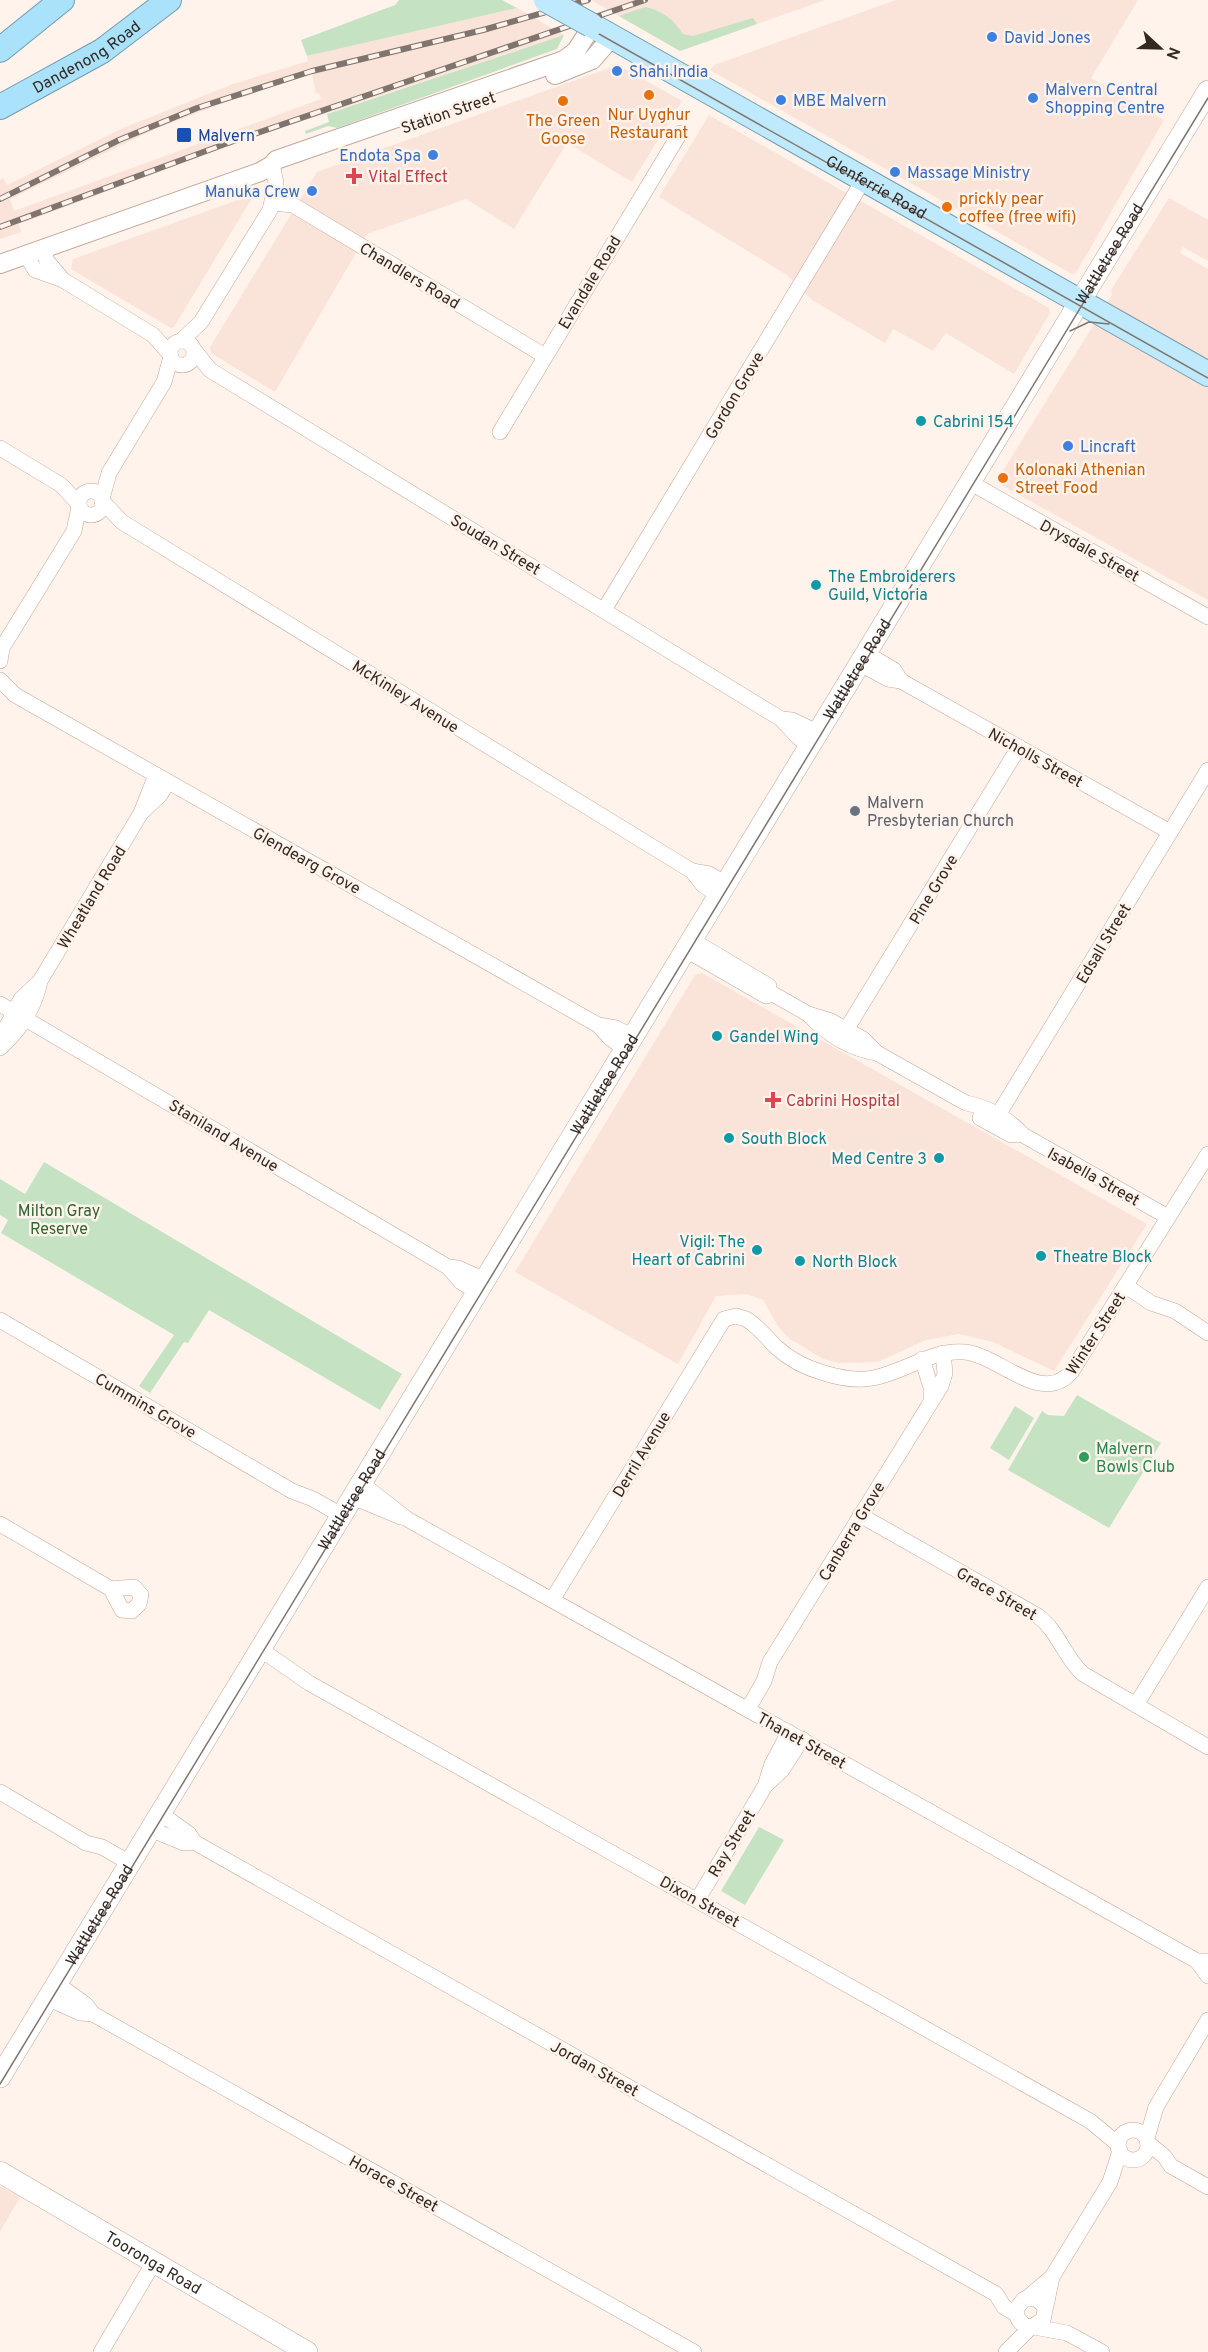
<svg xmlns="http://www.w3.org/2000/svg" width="1208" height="2352" viewBox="0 0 1208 2352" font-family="Overpass,sans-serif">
<rect width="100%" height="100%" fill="#fff3ec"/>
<g fill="#fae3d8" fill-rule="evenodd">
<polygon points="591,0 825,0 680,51"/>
<polygon points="896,0 1138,0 1091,78 1164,120 1076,273 1072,274 710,70 714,65"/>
<path d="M 517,8 L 564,35 L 245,140 L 19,224 L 21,232 L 0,239 L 0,180 L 3,178 L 7,185 L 121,129 L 233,84 L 308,61 L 307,56 ZM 312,74 L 316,94 L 319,93 L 321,99 L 14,211 L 10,199 L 155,129 L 229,101 Z"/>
<polygon points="618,65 682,101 632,182 567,143 514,229 466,199 367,234 275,392 211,353 210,347 317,172"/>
<polygon points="709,115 1049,308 1050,313 1014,374 946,333 933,351 893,329 885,343 812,300 787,275 659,197"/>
<polygon points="249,196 252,198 174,327 171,328 71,269 73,259"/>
<polygon points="1169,198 1208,220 1208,261 1183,247 1180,253 1208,269 1208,600 996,482 1112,295 1111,290"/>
<polygon points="702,973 1147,1224 1054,1371 993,1342 959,1334 926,1340 878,1362 839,1363 823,1359 790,1339 779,1328 763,1300 746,1294 716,1296 678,1364 515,1272 695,975"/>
<polygon points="0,2186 20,2197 0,2232"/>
</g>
<g fill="#c5e2c2">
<polygon points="399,0 502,0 517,8 307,56 301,40 395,5"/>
<path d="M 645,7 C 662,10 674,20 683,34 L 693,36 L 753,18 L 757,24 L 680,51 L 619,16 Z"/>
<polygon points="564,35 557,49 337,128 328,126 306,134 305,131 329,122 327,114"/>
<polygon points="44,1162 402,1374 380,1410 209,1310 188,1343 184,1342 150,1393 139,1386 174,1335 1,1233 8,1220 0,1215 0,1179 25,1194"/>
<polygon points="1077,1395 1161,1443 1109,1528 1008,1470 1042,1411 1048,1415 1064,1416"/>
<polygon points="1015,1406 1034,1418 1009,1460 990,1448"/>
<polygon points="759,1827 784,1840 745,1905 721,1891"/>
</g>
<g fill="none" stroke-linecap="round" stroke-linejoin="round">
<defs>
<g id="minor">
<polyline points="273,203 293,205 545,356"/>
<polyline points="43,250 47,261 63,280"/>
<polyline points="26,255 35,270 63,280 153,335 170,354"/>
<circle cx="182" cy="353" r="12"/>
<polyline points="181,341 201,322 270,210 276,183 272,165"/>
<polyline points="195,351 210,370 781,719 799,738 810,746"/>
<polyline points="500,432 680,133"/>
<polyline points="0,448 61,485 79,504"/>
<polyline points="971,483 1208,617"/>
<circle cx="91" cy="503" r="12"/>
<polyline points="102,499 109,473 164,382 171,357"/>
<polyline points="102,501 122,522 692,871 703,885 719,896"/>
<polyline points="604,610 864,179"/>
<polyline points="867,654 894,670 901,681"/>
<polyline points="0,661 2,648 74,531 79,507"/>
<polyline points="860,664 888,679 901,681 1170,832"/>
<polyline points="0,680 15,695 598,1025 610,1038 626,1050"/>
<polyline points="781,719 792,720 819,733"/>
<polyline points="141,813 160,795 168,782"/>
<polyline points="692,871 709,874 726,884"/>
<polyline points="692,940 769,986"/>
<path d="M 686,950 L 766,996 L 773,994 L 808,1014 L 831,1021 L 863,1039 L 877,1053 L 966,1103 C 988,1107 1008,1119 1023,1135 L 1168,1217"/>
<polyline points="0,1004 448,1267 461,1282 477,1292"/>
<path d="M 808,1014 C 827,1034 850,1049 877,1053"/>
<polyline points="598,1025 616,1028 633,1037"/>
<polyline points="846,1030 1019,747"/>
<polyline points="0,1039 21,999 40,981"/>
<path d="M 0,1048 C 20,1030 35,1007 40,981 L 141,813 L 156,775"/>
<polyline points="980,1118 1011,1135 1021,1134"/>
<polyline points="984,1120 998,1115 1208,770"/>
<polyline points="448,1267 458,1268 485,1280"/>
<polyline points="1126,1286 1151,1303 1175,1311 1208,1333"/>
<polyline points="0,1320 292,1491 313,1499 341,1515"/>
<polyline points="922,1359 931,1387 931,1400"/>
<polyline points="361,1483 407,1519 1197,1961 1208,1961"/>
<polyline points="353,1497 401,1517"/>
<path d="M 860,1515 L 1038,1616 C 1059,1632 1064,1657 1083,1674 L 1208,1747"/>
<polyline points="0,1524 111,1589 134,1587 141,1595 139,1604 132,1611 122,1610 111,1589"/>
<path d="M 552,1600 L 724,1319 L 736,1316 L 746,1319 C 758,1326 766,1337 776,1347 C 789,1359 806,1368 824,1373 C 840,1378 857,1381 873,1378 C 905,1372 932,1349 965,1352 C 1000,1356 1043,1407 1072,1371 L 1208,1154"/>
<polyline points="260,1649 309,1683 1090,2121 1118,2144"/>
<polyline points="1136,1705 1208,1587"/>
<polyline points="748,1709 764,1681 770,1662 941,1386 945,1373 943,1353"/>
<polyline points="767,1784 782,1770 802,1739"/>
<polyline points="0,1792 86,1843 102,1847 130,1863"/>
<polyline points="160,1813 189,1834 194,1842 996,2294 1004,2307 1016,2314"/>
<polyline points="150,1829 184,1843 194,1842"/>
<polyline points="698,1899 765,1786 772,1764 789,1732"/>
<polyline points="1197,1961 1208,1976"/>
<polyline points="56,1983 85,2004 93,2014 694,2352"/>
<polyline points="47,1998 80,2013 93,2014"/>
<circle cx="1133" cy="2145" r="15"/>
<polyline points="1147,2138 1156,2107 1208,2020"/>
<polyline points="1148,2143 1164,2156 1171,2166 1208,2187"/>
<polyline points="1027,2298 1052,2277 1110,2182 1120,2151"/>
<path d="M 1044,2306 L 1037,2299 L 1024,2299 L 1016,2309 C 1016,2319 1021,2326 1031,2327 L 1043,2320 L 1052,2277"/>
<polyline points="1034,2327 1067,2333 1102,2352"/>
<polyline points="101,2352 154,2262"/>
<polyline points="1006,2352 1031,2327"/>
</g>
<g id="tertiary">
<polyline points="555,75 592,60 612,37"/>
<polyline points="0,264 260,172 272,165 276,160 564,60 576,51 592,26"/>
</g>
<g id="secondary">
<path id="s1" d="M 0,2077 L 1208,91"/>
<path id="s2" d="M 0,2172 L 307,2352"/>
</g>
<g id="primary">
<path id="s3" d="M 591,25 L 1208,374"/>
</g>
<g id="trunk">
<polyline points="0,50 62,0"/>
<path id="s4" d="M 0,107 L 102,51 L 169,0"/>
</g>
</defs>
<use href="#minor" stroke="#c4a799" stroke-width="16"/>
<use href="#tertiary" stroke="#c4a799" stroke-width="20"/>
<use href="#secondary" stroke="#c4a799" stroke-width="22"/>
<use href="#primary" stroke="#739cae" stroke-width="26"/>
<use href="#trunk" stroke="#739cae" stroke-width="26"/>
<use href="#minor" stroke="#fff" stroke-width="15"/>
<use href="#tertiary" stroke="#fff" stroke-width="18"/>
<use href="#secondary" stroke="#fff" stroke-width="21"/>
<use href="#primary" stroke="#bfe9fc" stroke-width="24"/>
<use href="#trunk" stroke="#aae2fb" stroke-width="24"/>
<g stroke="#80756e" stroke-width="1.5">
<polyline points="539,0 1208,378"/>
<polyline points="1070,331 1089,322 1109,324"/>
<polyline points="0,2084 1208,98"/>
</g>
<defs>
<g id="rail">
<polyline points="0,199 119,140 197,108 312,71 483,30 588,0"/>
<polyline points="0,227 225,144 645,0"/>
</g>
</defs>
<use href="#rail" stroke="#80756e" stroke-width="6"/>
<use href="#rail" stroke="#fff3ec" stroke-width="4" stroke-dasharray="11" stroke-linecap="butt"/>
<defs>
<polyline id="primary-bridge" points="546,0 591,25"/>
</defs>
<use href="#primary-bridge" stroke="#739cae" stroke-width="26" stroke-linecap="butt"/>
<use href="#primary-bridge" stroke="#bfe9fc" stroke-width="24"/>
</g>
<g fill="#3f7fe0" stroke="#fff3ec" stroke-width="2">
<circle cx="992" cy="37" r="6"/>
<circle cx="617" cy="71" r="6"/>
<circle cx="1033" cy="98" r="6"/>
<circle cx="781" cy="100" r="6"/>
<circle cx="433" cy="155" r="6"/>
<circle cx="895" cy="172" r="6"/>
<circle cx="312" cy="191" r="6"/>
<circle cx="1068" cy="446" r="6"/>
</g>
<g fill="#e8710a" stroke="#fff3ec" stroke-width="2">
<circle cx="649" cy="95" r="6"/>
<circle cx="563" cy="101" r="6"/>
<circle cx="947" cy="207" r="6"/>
<circle cx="1003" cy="478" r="6"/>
</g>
<rect fill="#1a4fb4" stroke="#fff3ec" stroke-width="2" x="176" y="127" width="16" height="16" rx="3"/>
<g fill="#e0444e" stroke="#fff3ec" stroke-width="2">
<path d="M351 167h6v6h6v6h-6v6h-6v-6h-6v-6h6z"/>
<path d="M770 1091h6v6h6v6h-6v6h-6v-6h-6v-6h6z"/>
</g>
<g fill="#0f9aa8" stroke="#fff3ec" stroke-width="2">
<circle cx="921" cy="421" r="6"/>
<circle cx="816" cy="585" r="6"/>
<circle cx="717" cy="1036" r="6"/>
<circle cx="729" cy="1138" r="6"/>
<circle cx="939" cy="1158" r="6"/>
<circle cx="757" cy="1250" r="6"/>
<circle cx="1041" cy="1256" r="6"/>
<circle cx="800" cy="1261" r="6"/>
</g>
<circle fill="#6b7280" stroke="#fff3ec" stroke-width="2" cx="855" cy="811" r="6"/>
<circle fill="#2e9e5b" stroke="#fff3ec" stroke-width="2" cx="1084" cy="1457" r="6"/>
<g text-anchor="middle" stroke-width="5" stroke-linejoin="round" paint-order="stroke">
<g font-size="16" fill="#366cbe" stroke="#fff3ec" text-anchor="start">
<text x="1004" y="43">David Jones</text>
<text x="629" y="77">Shahi India</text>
<text x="1045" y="95">Malvern Central<tspan x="1045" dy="18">Shopping Centre</tspan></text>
<text x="793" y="106">MBE Malvern</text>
<text x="421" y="161" text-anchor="end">Endota Spa</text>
<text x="907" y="178">Massage Ministry</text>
<text x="300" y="197" text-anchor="end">Manuka Crew</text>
<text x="1080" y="452">Lincraft</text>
</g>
<g font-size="16" fill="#332822" stroke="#fff3ec">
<text dy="6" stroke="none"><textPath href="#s4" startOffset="100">Dandenong Road</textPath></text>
<text transform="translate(448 112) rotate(-19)" y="6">Station Street</text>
<text dy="6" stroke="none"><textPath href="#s3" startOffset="328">Glenferrie Road</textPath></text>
<text dy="6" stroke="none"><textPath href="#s1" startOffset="2134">Wattletree Road</textPath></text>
<text transform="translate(410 275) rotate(31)" y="6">Chandlers Road</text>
<text transform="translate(589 282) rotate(-59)" y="6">Evandale Road</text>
<text transform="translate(734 395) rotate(-59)" y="6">Gordon Grove</text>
<text transform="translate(496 544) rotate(31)" y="6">Soudan Street</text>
<text transform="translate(1090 550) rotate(29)" y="6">Drysdale Street</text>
<text dy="6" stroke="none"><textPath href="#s1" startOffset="1648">Wattletree Road</textPath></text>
<text transform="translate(406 696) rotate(32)" y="6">McKinley Avenue</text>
<text transform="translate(1036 757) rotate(29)" y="6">Nicholls Street</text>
<text transform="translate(307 860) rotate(29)" y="6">Glendearg Grove</text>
<text transform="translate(933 889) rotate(-59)" y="6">Pine Grove</text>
<text transform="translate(91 897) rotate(-59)" y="6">Wheatland Road</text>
<text transform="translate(1103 943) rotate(-59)" y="6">Edsall Street</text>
<text dy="6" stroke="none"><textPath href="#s1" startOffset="1162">Wattletree Road</textPath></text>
<text transform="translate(224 1135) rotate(31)" y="6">Staniland Avenue</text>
<text transform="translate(1094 1176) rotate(29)" y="6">Isabella Street</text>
<text transform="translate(1095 1333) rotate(-57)" y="6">Winter Street</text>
<text transform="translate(146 1405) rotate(30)" y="6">Cummins Grove</text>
<text transform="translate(641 1454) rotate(-59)" y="6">Derril Avenue</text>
<text dy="6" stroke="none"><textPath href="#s1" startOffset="676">Wattletree Road</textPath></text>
<text transform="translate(851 1531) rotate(-59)" y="6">Canberra Grove</text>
<text transform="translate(997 1593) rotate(30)" y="6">Grace Street</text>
<text transform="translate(802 1740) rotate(29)" y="6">Thanet Street</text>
<text transform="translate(731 1843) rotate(-59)" y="6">Ray Street</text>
<text transform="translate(700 1901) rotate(29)" y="6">Dixon Street</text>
<text dy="6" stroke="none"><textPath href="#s1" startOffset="190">Wattletree Road</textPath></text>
<text transform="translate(595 2068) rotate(29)" y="6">Jordan Street</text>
<text transform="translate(394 2183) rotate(29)" y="6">Horace Street</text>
<text dy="6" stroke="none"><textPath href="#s2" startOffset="178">Tooronga Road</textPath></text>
</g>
<g font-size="16" fill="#c56008" stroke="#fff3ec">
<text x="649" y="120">Nur Uyghur<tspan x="649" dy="18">Restaurant</tspan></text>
<text x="563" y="126">The Green<tspan x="563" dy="18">Goose</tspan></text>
<text x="959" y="204" text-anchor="start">prickly pear<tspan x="959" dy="18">coffee (free wifi)</tspan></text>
<text x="1015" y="475" text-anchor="start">Kolonaki Athenian<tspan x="1015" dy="18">Street Food</tspan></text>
</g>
<g font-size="16" fill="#164399" stroke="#fff3ec" text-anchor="start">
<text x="198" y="141">Malvern</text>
</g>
<g font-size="16" fill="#be3a42" stroke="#fff3ec" text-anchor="start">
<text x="368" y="182">Vital Effect</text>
<text x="786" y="1106">Cabrini Hospital</text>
</g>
<g font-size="16" fill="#0d838f" stroke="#fff3ec" text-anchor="start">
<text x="933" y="427">Cabrini 154</text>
<text x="828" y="582">The Embroiderers<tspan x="828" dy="18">Guild, Victoria</tspan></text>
<text x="729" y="1042">Gandel Wing</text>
<text x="741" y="1144">South Block</text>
<text x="927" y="1164" text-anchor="end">Med Centre 3</text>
<text x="745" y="1247" text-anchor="end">Vigil: The<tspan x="745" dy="18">Heart of Cabrini</tspan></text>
<text x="1053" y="1262">Theatre Block</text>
<text x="812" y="1267">North Block</text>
</g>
<g font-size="16" fill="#5b616d" stroke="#fff3ec" text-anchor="start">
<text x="867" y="808">Malvern<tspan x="867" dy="18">Presbyterian Church</tspan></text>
</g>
<g font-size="16" fill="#2f642d" stroke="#fff3ec">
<text x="59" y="1216">Milton Gray<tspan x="59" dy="18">Reserve</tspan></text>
</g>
<g font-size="16" fill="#27864d" stroke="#fff3ec" text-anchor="start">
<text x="1096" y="1454">Malvern<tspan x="1096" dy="18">Bowls Club</tspan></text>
</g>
</g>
<g transform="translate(1160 48) rotate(112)" stroke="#fff3ec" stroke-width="4.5" paint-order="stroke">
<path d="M0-4.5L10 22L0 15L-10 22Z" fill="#332822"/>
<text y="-9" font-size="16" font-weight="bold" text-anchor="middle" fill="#332822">N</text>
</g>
</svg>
